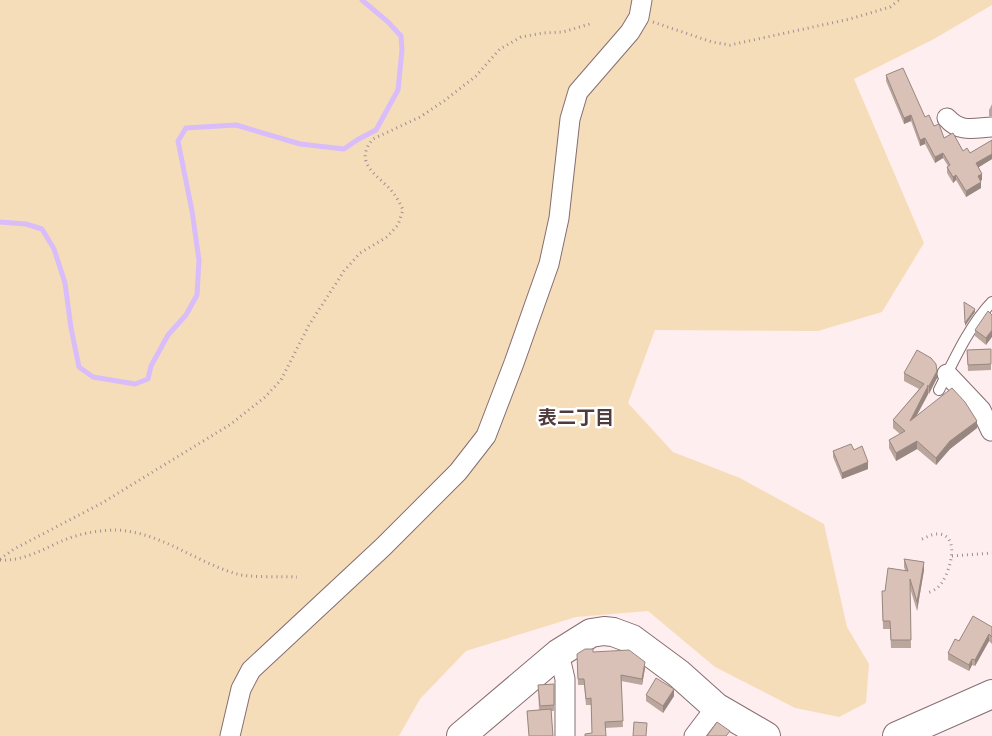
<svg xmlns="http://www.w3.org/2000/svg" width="992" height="736" viewBox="0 0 992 736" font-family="'DM Sans','Noto Sans JP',sans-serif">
<rect width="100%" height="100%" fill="#ffeeef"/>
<polygon fill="#f6ddb9" points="0,0 992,0 992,5 934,39 854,79 924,243 882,312 818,331 655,330 628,403 673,452 740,478 824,524 847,627 869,664 866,703 839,717 795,708 715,667 648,611 576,617 466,651 420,699 399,736 0,736"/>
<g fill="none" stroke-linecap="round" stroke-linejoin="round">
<polyline stroke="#d9bcfa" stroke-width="5" points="0,222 26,224 42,229 54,249 65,283 71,328 79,367 93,377 135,384 148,379 151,366 168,335 186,315 197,295 199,260 192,211 178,141 186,128 236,125 300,144 344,149 357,140 376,130 398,90 402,50 401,36 388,22 362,0"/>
<defs>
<path id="lane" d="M 939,390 C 954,360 969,326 992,302"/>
<g id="street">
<path d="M 947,118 C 960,133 974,128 992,127"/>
<polyline points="947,374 981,410 991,431"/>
<polyline points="559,653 565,679 565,736"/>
<polyline points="230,736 241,689 251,670 383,547 458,472 486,436 514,363 549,264 559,218 570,119 578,92 630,32 639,17 642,0"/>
<polyline points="694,736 716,707"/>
</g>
<g id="secondary">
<polyline points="461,736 559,653 591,633 604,631 613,632 632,639 678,673 716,707 766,736"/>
<polyline points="897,736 992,694"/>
</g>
</defs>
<use href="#lane" stroke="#866e71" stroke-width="12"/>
<use href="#street" stroke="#866e71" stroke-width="21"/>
<use href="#secondary" stroke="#866e71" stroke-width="30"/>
<g stroke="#9d8f90" stroke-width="3" stroke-dasharray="1 4" stroke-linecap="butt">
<polyline points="653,22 712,42 730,45 850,19 890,7 899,0"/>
<path d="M 922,539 C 927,537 932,534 937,534 C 963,533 949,579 937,588 C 935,590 930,592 927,593"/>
<polyline points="952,556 992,553"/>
<path d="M 0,559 L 14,549 L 102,503 L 231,424 L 265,397 L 281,380 L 309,325 L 344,271 L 360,253 L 387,237 L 398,225 L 403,210 C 400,203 396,196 391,190 C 376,174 353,162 373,139 L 420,117 L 444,101 L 476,76 L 500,49 L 521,37 L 543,33 L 563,32 L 593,23"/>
<path d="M 0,560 C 29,562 52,542 79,535 C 90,532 105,530 116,530 C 161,532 195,562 237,574 C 250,578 282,576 297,577"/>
</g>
<use href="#lane" stroke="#fff" stroke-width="10"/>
<use href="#street" stroke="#fff" stroke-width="19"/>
<use href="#secondary" stroke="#fff" stroke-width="28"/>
</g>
<g fill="#bba69d">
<polygon points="886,75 925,117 934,126 944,138 963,151 970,153 992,140 992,159 978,167 982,180 980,181 981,188 966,197 956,180 953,183 947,173 947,167 948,166 943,158 935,163 925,144 920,146 911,121 904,124 886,81"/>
<polygon points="992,104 992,116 989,116 989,110"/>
<polygon points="992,315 986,345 975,336 975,330"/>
<polygon points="991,349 991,370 968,371 967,350"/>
<polygon points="904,373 937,378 917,415 977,428 950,449 936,465 917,449 896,461 889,448 889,440 900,434 893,428 893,420 919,389 904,381"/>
<polygon points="854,450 868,469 842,479 833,457 833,451"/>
<polygon points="904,559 924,570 917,611 910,588 911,648 891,648 890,629 883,629 882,591 885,591 905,570 904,567"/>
<polygon points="992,627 992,644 989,641 975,666 972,665 969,671 948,660 948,653 959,641"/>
<polygon points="593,652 645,668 642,685 621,681 623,727 605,728 592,733 591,705 586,705 584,685 578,685 577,654"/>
<polygon points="554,684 554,711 551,711 553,736 529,736 527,711 539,710 538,685"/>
<polygon points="646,695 674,696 663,713 646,701"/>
</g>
<g fill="#988780">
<polygon points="911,115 911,121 904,124 904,118"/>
<polygon points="925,138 925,144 920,146 920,140"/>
<polygon points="943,153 943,158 935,163 935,157"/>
<polygon points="992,154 992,159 976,169 976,163"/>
<polygon points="982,174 982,180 978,182 978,176"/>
<polygon points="956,175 956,180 953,183 953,177"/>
<polygon points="981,182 981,188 966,197 966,191"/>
<polygon points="975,309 975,312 965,326 965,323"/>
<polygon points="992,330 992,337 986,345 986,338"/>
<polygon points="937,371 937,378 929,394 929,386"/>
<polygon points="928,386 928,394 910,428 910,421"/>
<polygon points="977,421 977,428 950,449 936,465 936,458 950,441"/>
<polygon points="917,441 917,449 896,461 896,453"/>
<polygon points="868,462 868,469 842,479 842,473"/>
<polygon points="924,562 924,570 917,611 917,602"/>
<polygon points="989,634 989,641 975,666 975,660"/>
<polygon points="972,659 972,665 969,671 969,665"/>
<polygon points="645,662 645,668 642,685 642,679"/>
<polygon points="674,689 674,696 663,713 663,706"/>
</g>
<g fill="#d9c1b7" stroke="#988780">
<polygon points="903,68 925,117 929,115 934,126 939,124 944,138 953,133 963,151 967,148 970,153 992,140 992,154 976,163 982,174 978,176 981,182 966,191 956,175 953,177 947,167 950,165 943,153 935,157 925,138 920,140 911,115 904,118 886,75"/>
<polygon points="964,302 975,309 965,323"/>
<polygon points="988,311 992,315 992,330 986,338 975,330"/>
<polygon points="991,349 991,364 968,365 967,350"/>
<polygon points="917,350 931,358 936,364 937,371 929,386 927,386 928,386 910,421 952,388 965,402 977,421 950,441 936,458 917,441 896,453 889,440 905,431 893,420 924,384 904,373"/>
<polygon points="851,444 854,450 862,446 868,462 842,473 833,451"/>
<polygon points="904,559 924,562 917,602 910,579 911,640 891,640 890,621 883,621 882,591 885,591 888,568 908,571"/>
<polygon points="973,616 992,627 992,637 989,634 975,660 972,659 969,665 948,653 955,639 959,641"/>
<polygon points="585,649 593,649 593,652 629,650 645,662 642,679 621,675 623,721 605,722 606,736 585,736 585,734 592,733 591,698 586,699 584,679 578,679 577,654"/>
<polygon points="656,678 674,689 663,706 646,695"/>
<polygon points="554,684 554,705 540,706 538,685"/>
<polygon points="551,709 553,736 529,736 527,711"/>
<polygon points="634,722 647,723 646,736 633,736"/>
<polygon points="717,722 730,731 726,736 707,736"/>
</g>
<g text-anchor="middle" stroke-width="5" stroke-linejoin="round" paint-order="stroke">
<g font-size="19" font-weight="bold" fill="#4f3a3c" stroke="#fff">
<text x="576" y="424">表二丁目</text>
</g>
</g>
</svg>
